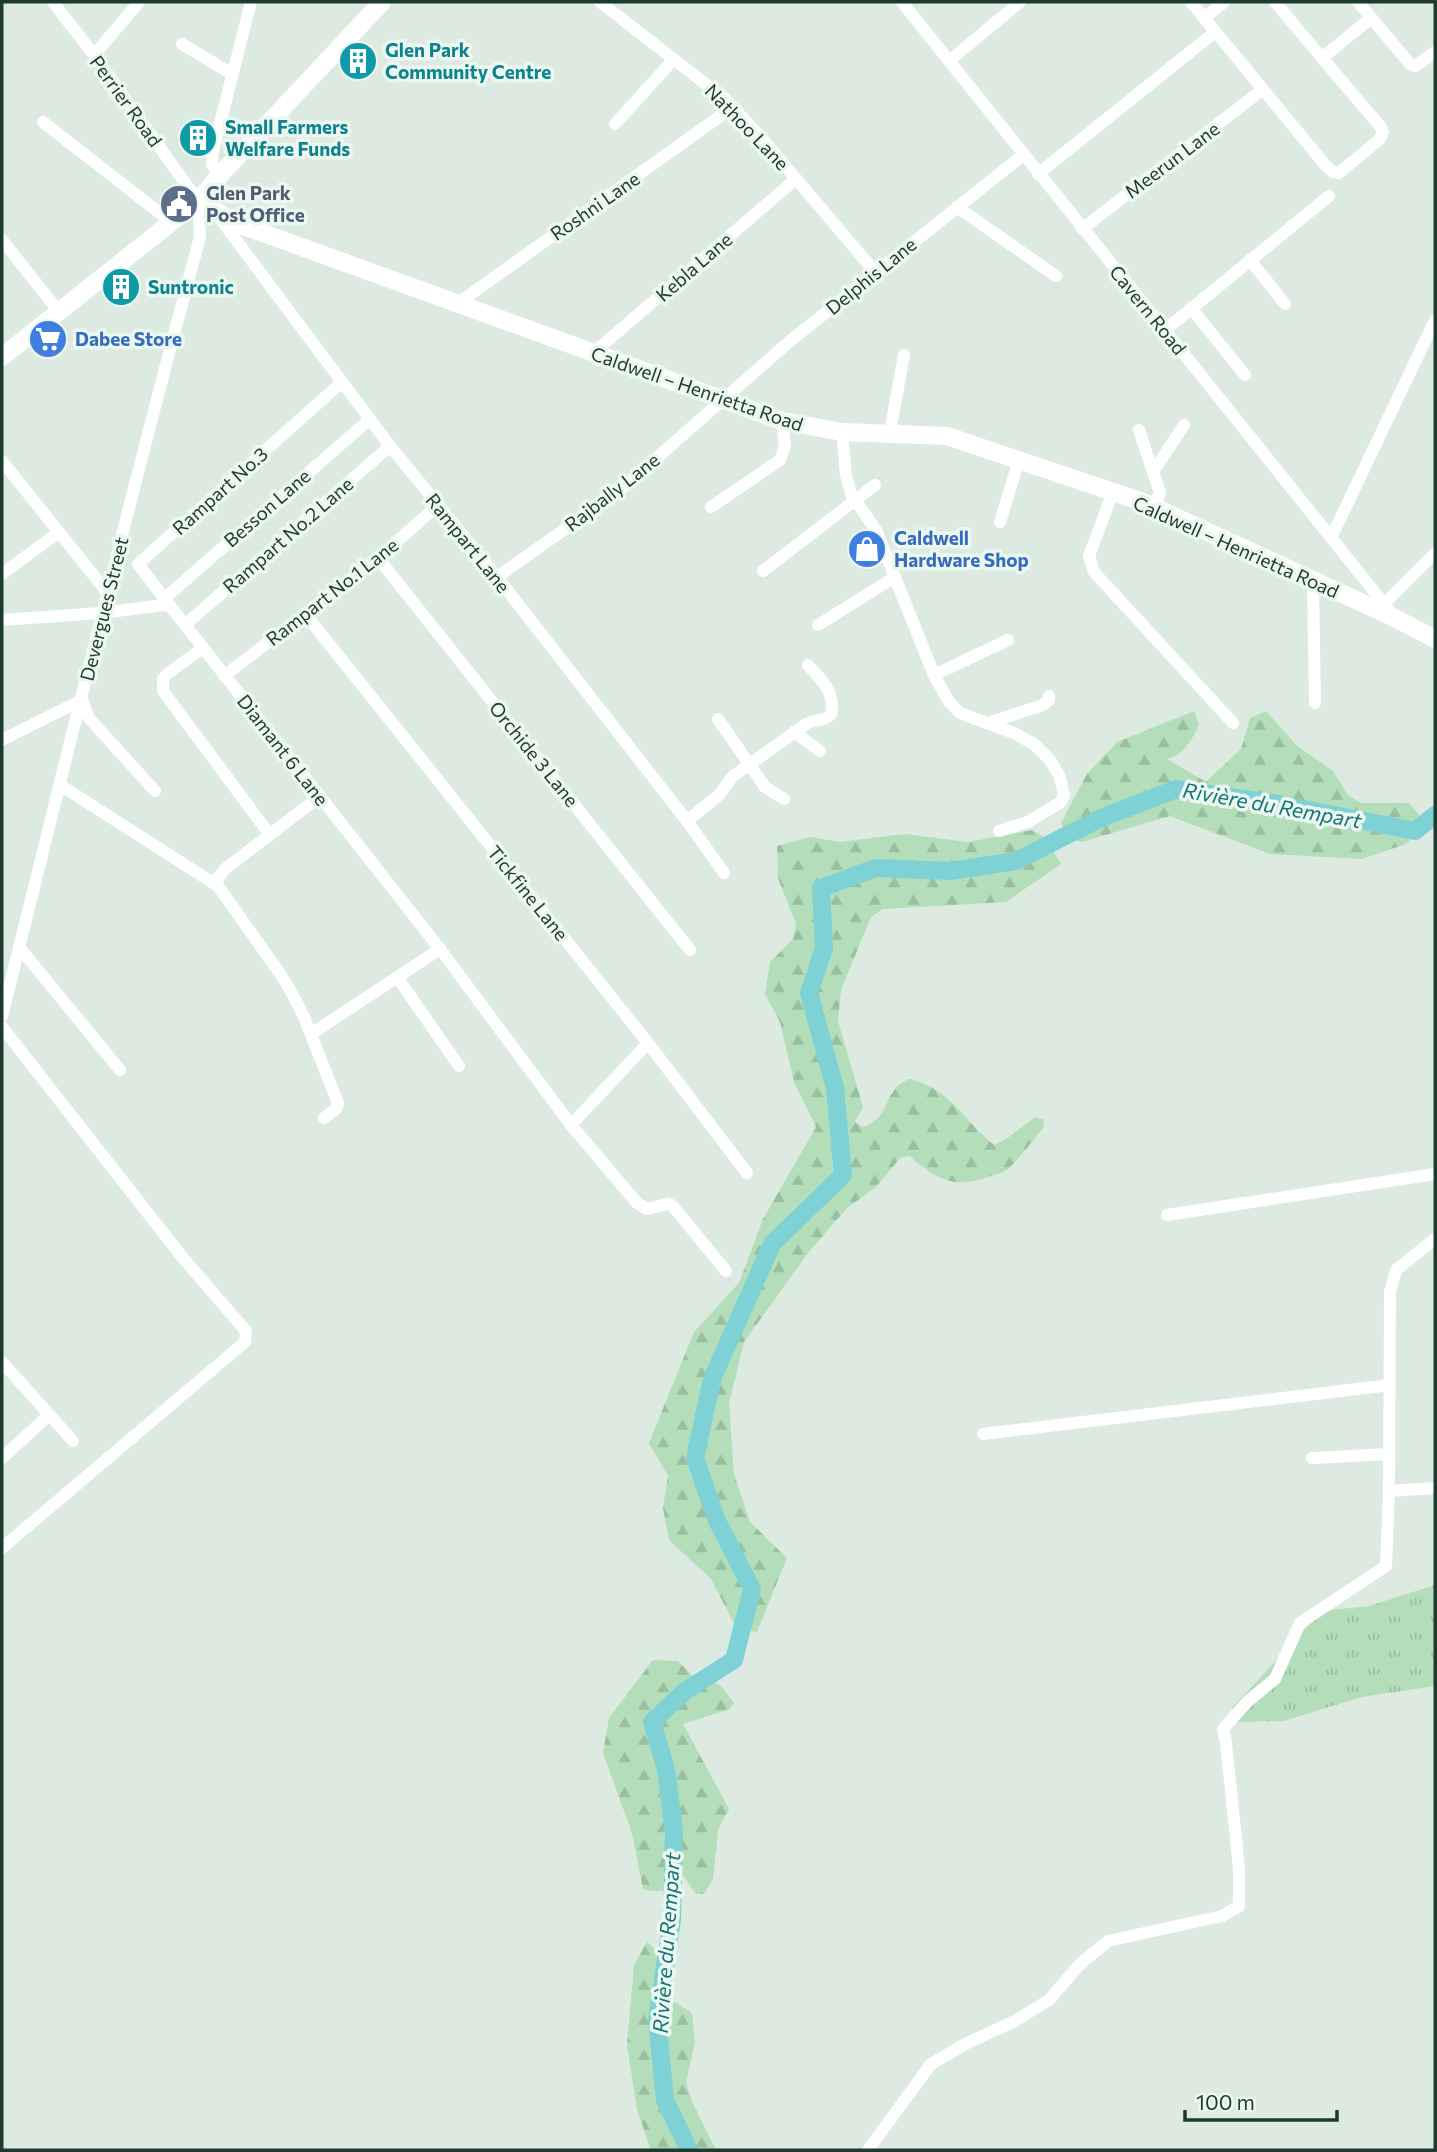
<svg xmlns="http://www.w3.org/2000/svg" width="1437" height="2152" viewBox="0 0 1437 2152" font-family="Commissioner,sans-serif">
<defs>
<pattern id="grass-tufts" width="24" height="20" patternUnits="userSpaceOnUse" patternTransform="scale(1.75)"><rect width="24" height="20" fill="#b3deb9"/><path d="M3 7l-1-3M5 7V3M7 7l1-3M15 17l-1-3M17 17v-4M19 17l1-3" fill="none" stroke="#9abf9f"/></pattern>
<pattern id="forest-firs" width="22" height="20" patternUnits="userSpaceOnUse" patternTransform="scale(1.75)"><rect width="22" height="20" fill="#b3deb9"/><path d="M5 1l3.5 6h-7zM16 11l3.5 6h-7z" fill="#9abf9f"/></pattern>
</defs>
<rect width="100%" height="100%" fill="#dceae2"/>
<polygon fill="url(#grass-tufts)" points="1435,1585 1435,1686 1362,1697 1284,1721 1237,1722 1232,1708 1322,1611 1369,1606"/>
<g fill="url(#forest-firs)">
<path d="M 1194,711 L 1199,725 C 1192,740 1183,756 1167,759 L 1206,782 L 1241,749 L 1250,718 L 1266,711 L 1296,745 L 1333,771 L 1348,795 L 1361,803 L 1409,803 L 1427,824 L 1406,844 L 1362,859 L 1270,854 L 1170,816 L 1082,842 L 1067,837 L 1061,823 L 1087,774 L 1117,742 Z"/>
<path d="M 1032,830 L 1044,837 L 1061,864 L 1006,902 L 883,909 L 871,917 L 841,990 L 838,1021 L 863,1107 L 855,1122 L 863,1127 C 887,1118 882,1106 895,1089 C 898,1085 904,1082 909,1079 C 949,1087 964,1121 994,1145 L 1009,1137 L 1035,1117 L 1043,1119 L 1044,1127 C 1032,1141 1021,1157 1008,1169 C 1003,1173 994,1175 988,1177 C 954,1190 934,1178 910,1156 L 901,1157 L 876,1187 L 847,1208 L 808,1253 L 744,1342 L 729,1403 L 734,1474 L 750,1522 L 787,1558 L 757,1632 L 737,1629 L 711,1579 L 669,1540 L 663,1508 L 668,1476 L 649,1443 L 694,1332 L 739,1283 L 763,1219 L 816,1127 L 794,1082 L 780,1022 L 765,994 L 770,962 L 793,939 L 796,924 L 778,878 L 777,846 L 810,837 L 840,842 L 904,834 L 968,842 Z"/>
<path d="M 653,1660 L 678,1661 L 694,1677 L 709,1679 L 722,1687 L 734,1703 L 730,1709 L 683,1724 L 729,1809 L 718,1830 L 713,1879 L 704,1894 L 696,1894 L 683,1875 C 671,1891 662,1894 643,1889 L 632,1833 L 603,1753 L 609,1718 Z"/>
<polygon points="647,1942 667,1959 667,1997 692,2013 695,2043 686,2082 692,2102 716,2150 651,2150 637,2110 627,2045 634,1965"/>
</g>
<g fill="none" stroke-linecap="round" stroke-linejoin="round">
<polyline stroke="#7ed2d5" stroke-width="18" points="689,2150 665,2100 657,2019 672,1920 674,1831 666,1769 652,1722 685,1691 734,1660 752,1589 717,1521 695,1458 712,1379 772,1244 843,1175 835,1088 809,993 824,948 821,888 876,868 950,871 1016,861 1101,818 1176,789 1279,804 1415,831 1435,815"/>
<g stroke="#fff" stroke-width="12">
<polyline points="600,2 725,99 760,136 875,272"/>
<polyline points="902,2 1393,615"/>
<polyline points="1191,2 1326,166 1333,172 1339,173 1380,139 1383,132 1380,126 1322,58"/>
<polyline points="1275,2 1322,58 1371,18"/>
<polyline points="1358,2 1410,64 1415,66 1435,52"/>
<polyline points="1204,18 1224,2"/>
<polyline points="182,44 232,74"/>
<polyline points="94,55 139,2"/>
<polyline points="949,61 1020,2"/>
<polyline points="43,122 170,221"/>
<polyline points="615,124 674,59"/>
<polyline points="1038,174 1215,32"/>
<polyline points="219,176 212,165 213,151 251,2"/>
<polyline points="957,207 1056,276"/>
<polyline points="218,216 390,446 497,577 687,821 724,873"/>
<polyline points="1082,229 1262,90"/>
<polyline points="2,240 60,313"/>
<polyline points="1250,260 1285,304"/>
<polyline points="457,304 733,107"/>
<polyline points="1191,308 1245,375"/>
<polyline points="1164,331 1329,196"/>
<polyline points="592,354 796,179"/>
<polyline points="1139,430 1160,493 1153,507"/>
<polyline points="842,432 846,475 851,494 876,530 934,675 949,702 960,713 1014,733 1034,744 1050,760 1060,777 1064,795 1061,802 1028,822 999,831"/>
<polyline points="890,432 904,355"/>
<polyline points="2,461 107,592"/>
<polyline points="1153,472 1184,425"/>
<polyline points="1113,492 1089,556 1094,572 1233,723"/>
<polyline points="711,507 780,460 785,446 782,421"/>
<polyline points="1000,522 1019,460"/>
<polyline points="1331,538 1435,320"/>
<polyline points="378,558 690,950"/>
<polyline points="763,571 875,485"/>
<polyline points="2,574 59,532"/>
<polyline points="497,577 619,491 790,341 1023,155"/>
<polyline points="1313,582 1315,703"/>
<polyline points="165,598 370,419"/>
<polyline points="1384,604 1435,553"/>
<polyline points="171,607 138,564 342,382"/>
<polyline points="306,615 648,1043 747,1173"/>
<polyline points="2,620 101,613 164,605 171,607 440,949 571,1125 637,1203 647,1209 668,1204 672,1205 726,1271"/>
<polyline points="186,624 390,446"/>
<polyline points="818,625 895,577"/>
<polyline points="203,648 167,674 163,679 163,691 270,835"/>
<polyline points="934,675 1008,640"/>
<polyline points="224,676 378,558 437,506"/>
<polyline points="718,719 765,787 784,799"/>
<polyline points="988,723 1043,705 1049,700 1049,696"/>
<polyline points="794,732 820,751"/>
<polyline points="2,740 82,700 89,718 155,791"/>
<polyline points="60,785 218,886 279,972 293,995 304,1017 338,1103 336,1109 324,1118"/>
<path d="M 687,821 L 720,794 L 732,777 L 806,724 C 815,719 825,722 831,714 C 836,692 821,680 808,665"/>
<polyline points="218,886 217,879 225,869 319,797"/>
<polyline points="19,947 120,1070"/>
<polyline points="397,977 459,1066"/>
<path d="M 2,1016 C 67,756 130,496 200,237 L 198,201 L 94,55 L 53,2"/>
<polyline points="2,1027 183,1258 246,1331 245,1342 2,1548"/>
<polyline points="311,1034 440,949"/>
<polyline points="571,1125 648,1043"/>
<polyline points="1167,1215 1435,1174"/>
<polyline points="2,1362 73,1441"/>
<polyline points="983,1434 1390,1385"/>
<polyline points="2,1458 49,1415"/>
<polyline points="1312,1458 1389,1454"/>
<polyline points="1389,1491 1435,1488"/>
<polyline points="868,2150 931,2064 967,2043 1015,2021 1049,2000 1080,1964 1108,1941 1222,1916 1239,1906 1239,1868 1226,1743 1223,1729 1247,1702 1275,1679 1300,1623 1386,1566 1389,1491 1390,1292 1396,1270 1435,1239"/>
</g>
<g stroke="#fff" stroke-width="18">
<polyline points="198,201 238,224 782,421 842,432 947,436 1143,502 1395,618 1435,639"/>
<polyline points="2,357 198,201 219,176 382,2"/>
</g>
</g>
<defs>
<symbol id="building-disc" viewBox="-11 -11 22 22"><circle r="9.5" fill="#0f9aa8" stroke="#ecf7f0"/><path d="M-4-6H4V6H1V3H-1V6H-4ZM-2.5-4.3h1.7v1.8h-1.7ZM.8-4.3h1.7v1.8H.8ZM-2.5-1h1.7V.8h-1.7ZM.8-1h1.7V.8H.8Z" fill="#fff"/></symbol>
<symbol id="civic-disc" viewBox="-11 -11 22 22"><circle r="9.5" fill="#5c6f8a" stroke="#ecf7f0"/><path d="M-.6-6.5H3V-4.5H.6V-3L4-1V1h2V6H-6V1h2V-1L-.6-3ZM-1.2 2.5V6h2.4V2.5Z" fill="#fff"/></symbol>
<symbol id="supermarket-disc" viewBox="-11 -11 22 22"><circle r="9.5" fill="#3f7fe0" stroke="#ecf7f0"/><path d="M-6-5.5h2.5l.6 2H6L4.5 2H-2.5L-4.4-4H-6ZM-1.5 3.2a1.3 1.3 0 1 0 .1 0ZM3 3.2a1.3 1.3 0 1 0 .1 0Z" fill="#fff"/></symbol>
<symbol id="shop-disc" viewBox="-11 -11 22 22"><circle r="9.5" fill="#3f7fe0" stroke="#ecf7f0"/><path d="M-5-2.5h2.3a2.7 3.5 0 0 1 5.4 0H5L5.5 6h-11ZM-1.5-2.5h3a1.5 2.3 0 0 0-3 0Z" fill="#fff"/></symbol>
</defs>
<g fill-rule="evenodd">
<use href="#building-disc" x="336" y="39" width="44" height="44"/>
<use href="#building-disc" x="176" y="116" width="44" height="44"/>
<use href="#civic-disc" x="157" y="182" width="44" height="44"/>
<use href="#building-disc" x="99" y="265" width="44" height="44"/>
<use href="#supermarket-disc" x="26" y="317" width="44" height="44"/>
<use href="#shop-disc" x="845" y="527" width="44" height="44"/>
</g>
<g text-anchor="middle" stroke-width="7" stroke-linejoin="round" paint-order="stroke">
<g font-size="19" font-weight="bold" fill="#0d838f" stroke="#ecf7f0" text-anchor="start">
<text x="385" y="57">Glen Park<tspan x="385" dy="22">Community Centre</tspan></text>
<text x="225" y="134">Small Farmers<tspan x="225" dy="22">Welfare Funds</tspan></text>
<text x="148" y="294">Suntronic</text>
</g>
<g font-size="19" fill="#1d3a2f" stroke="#ecf7f0">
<text transform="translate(126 101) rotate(54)" y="7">Perrier Road</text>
<text transform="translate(747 127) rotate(46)" y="7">Nathoo Lane</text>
<text transform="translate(1172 160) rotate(-37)" y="7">Meerun Lane</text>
<text transform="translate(595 206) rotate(-35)" y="7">Roshni Lane</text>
<text transform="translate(694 267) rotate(-41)" y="7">Kebla Lane</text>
<text transform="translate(871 276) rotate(-39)" y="7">Delphis Lane</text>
<text transform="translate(1148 310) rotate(51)" y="7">Cavern Road</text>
<text transform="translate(697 389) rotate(19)" y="7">Caldwell – Henrietta Road</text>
<text transform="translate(220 491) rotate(-42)" y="7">Rampart No.3</text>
<text transform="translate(612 492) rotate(-38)" y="7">Rajbally Lane</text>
<text transform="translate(267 508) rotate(-41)" y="7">Besson Lane</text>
<text transform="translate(288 535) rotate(-41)" y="7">Rampart No.2 Lane</text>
<text transform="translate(468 543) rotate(51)" y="7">Rampart Lane</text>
<text transform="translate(1236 547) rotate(24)" y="7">Caldwell – Henrietta Road</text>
<text transform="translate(332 592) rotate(-38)" y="7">Rampart No.1 Lane</text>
<text transform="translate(104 609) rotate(-76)" y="7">Devergues Street</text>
<text transform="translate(283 750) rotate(52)" y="7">Diamant 6 Lane</text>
<text transform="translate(534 754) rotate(51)" y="7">Orchide 3 Lane</text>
<text transform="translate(528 893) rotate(51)" y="7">Tickfine Lane</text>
</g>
<g font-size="19" font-weight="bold" fill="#4e5e75" stroke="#ecf7f0" text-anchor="start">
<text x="206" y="200">Glen Park<tspan x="206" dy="22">Post Office</tspan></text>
</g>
<g font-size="19" font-weight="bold" fill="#366cbe" stroke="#ecf7f0" text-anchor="start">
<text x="75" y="346">Dabee Store</text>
<text x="894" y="545">Caldwell<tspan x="894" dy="22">Hardware Shop</tspan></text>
</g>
<g font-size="21" font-style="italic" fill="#147579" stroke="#ecf7f0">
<text transform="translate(1272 806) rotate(10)" y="7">Rivière du Rempart</text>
<text transform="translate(667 1943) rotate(-86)" y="7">Rivière du Rempart</text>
</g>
</g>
<rect width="1437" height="2152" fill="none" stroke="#1d3a2f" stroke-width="7"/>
<path d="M1185 2110v10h152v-10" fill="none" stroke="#1d3a2f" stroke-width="3.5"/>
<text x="1196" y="2110" font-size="21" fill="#1d3a2f" stroke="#ecf7f0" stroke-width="5" paint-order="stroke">100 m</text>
</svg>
